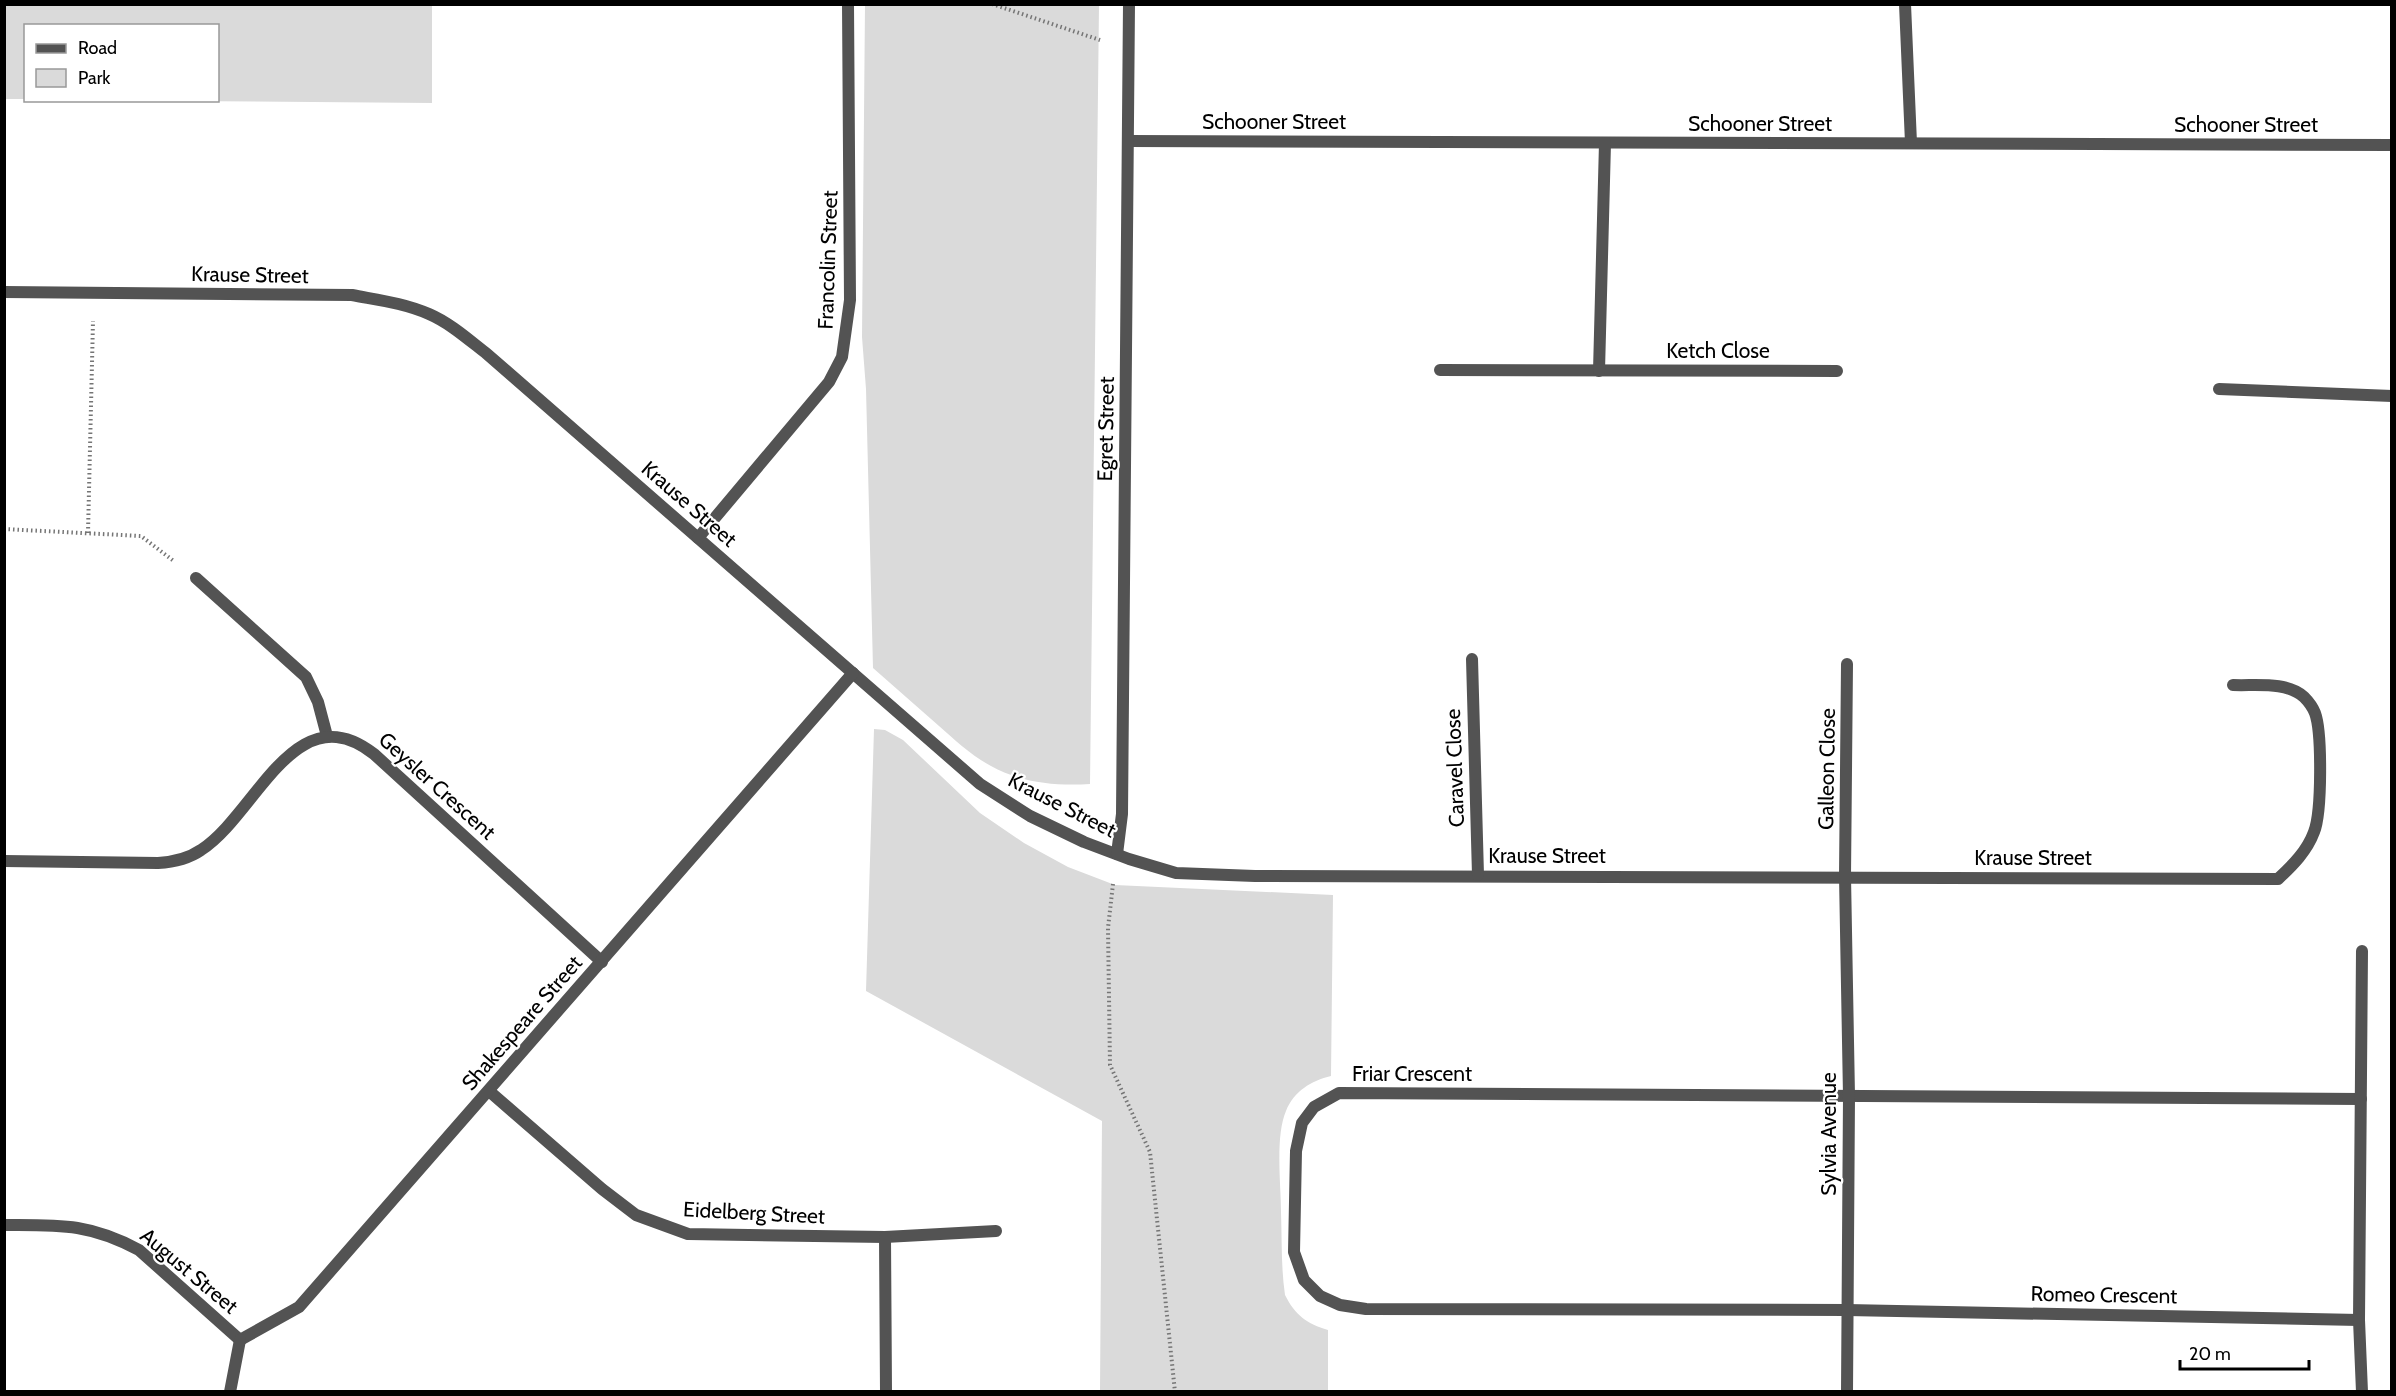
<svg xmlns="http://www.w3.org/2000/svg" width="2396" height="1396" viewBox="0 0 2396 1396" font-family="Cabin,sans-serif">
<rect width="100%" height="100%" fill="#fff"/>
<g fill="#dadada">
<polygon points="5,4 432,5 432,103 180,101 218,100 218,26 26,26 25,99 5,99"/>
<path d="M 865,5 L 1099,5 L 1090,784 C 1056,786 1022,783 991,766 C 972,756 955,740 939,726 C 917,707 895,687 873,668 L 866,389 L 862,337 Z"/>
<path d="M 874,729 L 885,730 L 903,740 L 980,813 L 1024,843 L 1068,867 L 1115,885 L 1333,895 L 1331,1076 C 1311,1081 1294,1091 1286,1111 C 1275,1136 1281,1185 1281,1212 C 1282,1240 1281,1268 1285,1295 C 1295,1315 1307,1324 1328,1330 L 1328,1391 L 1100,1391 L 1102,1121 L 866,991 Z"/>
</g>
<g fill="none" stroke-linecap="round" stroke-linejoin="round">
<g stroke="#757575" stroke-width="4" stroke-dasharray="1.5 3" stroke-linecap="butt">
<polyline points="992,4 1100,40"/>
<polyline points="4,529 141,536 175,562"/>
<polyline points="88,533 93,321"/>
<polyline points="1113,884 1108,928 1110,1065 1150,1152 1175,1392"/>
</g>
<polyline stroke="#535353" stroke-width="12" points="2219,389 2392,396"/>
<g stroke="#535353" stroke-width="12">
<polyline points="1905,4 1911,143"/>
<polyline points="1128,141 2392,145"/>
<path d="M 4,292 L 352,295 C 378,300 404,303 429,314 C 450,323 469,340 487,354 L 980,784 L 1030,816 L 1084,842 L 1129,859 L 1176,873 L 1255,876 L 2278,879 C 2293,865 2307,851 2314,832 C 2322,812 2322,732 2315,713 C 2313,708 2308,701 2304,697 C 2286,681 2256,686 2233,685"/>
<polyline points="1440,370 1837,371"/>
<polyline points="1599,371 1605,143"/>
<polyline points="698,538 829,382 842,357 850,300 848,4"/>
<polyline points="196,578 306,677 318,702 327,736"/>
<polyline points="1472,659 1478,875"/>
<polyline points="1117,854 1122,814 1129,4"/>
<path d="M 4,861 L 158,863 C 174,862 188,859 201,850 C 256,815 295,692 374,754 L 602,962"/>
<polyline points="489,1091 602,1189 636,1215 688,1234 885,1237 996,1231"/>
<path d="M 4,1225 C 59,1225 89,1223 139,1250 L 240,1340"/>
<polyline points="885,1237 886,1391"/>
<polyline points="2359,1320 1847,1310 1366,1309 1340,1305 1320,1296 1304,1280 1294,1252 1296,1151 1302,1123 1314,1107 1339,1093 2361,1099"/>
<polyline points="240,1340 299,1307 853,673"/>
<polyline points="230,1392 240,1340"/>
<polyline points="1847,1392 1849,1096 1845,876 1847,664"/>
<polyline points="2362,1392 2359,1320 2362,951"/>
</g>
</g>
<g text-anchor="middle" stroke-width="4.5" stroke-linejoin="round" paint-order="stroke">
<g font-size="21" fill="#000" stroke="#fff">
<text x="1274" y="129">Schooner Street</text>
<text x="1760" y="131">Schooner Street</text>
<text x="2246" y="132">Schooner Street</text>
<text transform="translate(828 260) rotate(-88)" y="7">Francolin Street</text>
<text transform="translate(250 275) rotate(1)" y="7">Krause Street</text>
<text x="1718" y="358">Ketch Close</text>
<text transform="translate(1106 429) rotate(-89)" y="7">Egret Street</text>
<text transform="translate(689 504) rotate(41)" y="7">Krause Street</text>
<text transform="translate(1455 768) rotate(-92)" y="7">Caravel Close</text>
<text transform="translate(1827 769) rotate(-89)" y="7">Galleon Close</text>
<text transform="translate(437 786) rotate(42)" y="7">Geysler Crescent</text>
<text transform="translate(1062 805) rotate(27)" y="7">Krause Street</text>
<text x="1547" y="863">Krause Street</text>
<text x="2033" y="865">Krause Street</text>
<text transform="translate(522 1023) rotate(-49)" y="7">Shakespeare Street</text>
<text x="1412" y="1081">Friar Crescent</text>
<text transform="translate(1829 1134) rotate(-90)" y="7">Sylvia Avenue</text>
<text transform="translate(754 1213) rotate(3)" y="7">Eidelberg Street</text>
<text transform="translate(189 1271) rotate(40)" y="7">August Street</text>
<text transform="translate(2104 1295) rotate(1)" y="7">Romeo Crescent</text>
</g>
</g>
<rect width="2396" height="1396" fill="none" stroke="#000000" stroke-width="12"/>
<rect x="24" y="24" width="195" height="78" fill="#ffffff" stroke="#999999" stroke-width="1.5"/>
<rect x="36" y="44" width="30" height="9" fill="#535353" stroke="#999999" stroke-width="1.5"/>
<text x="78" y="54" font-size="18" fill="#000000">Road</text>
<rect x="36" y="69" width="30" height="18" fill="#dadada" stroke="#999999" stroke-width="1.5"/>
<text x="78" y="84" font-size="18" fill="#000000">Park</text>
<path d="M2180 1360v9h129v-9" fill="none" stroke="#000000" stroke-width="3"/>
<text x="2189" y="1360" font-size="18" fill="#000000" stroke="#ffffff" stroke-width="4.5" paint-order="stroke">20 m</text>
</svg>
